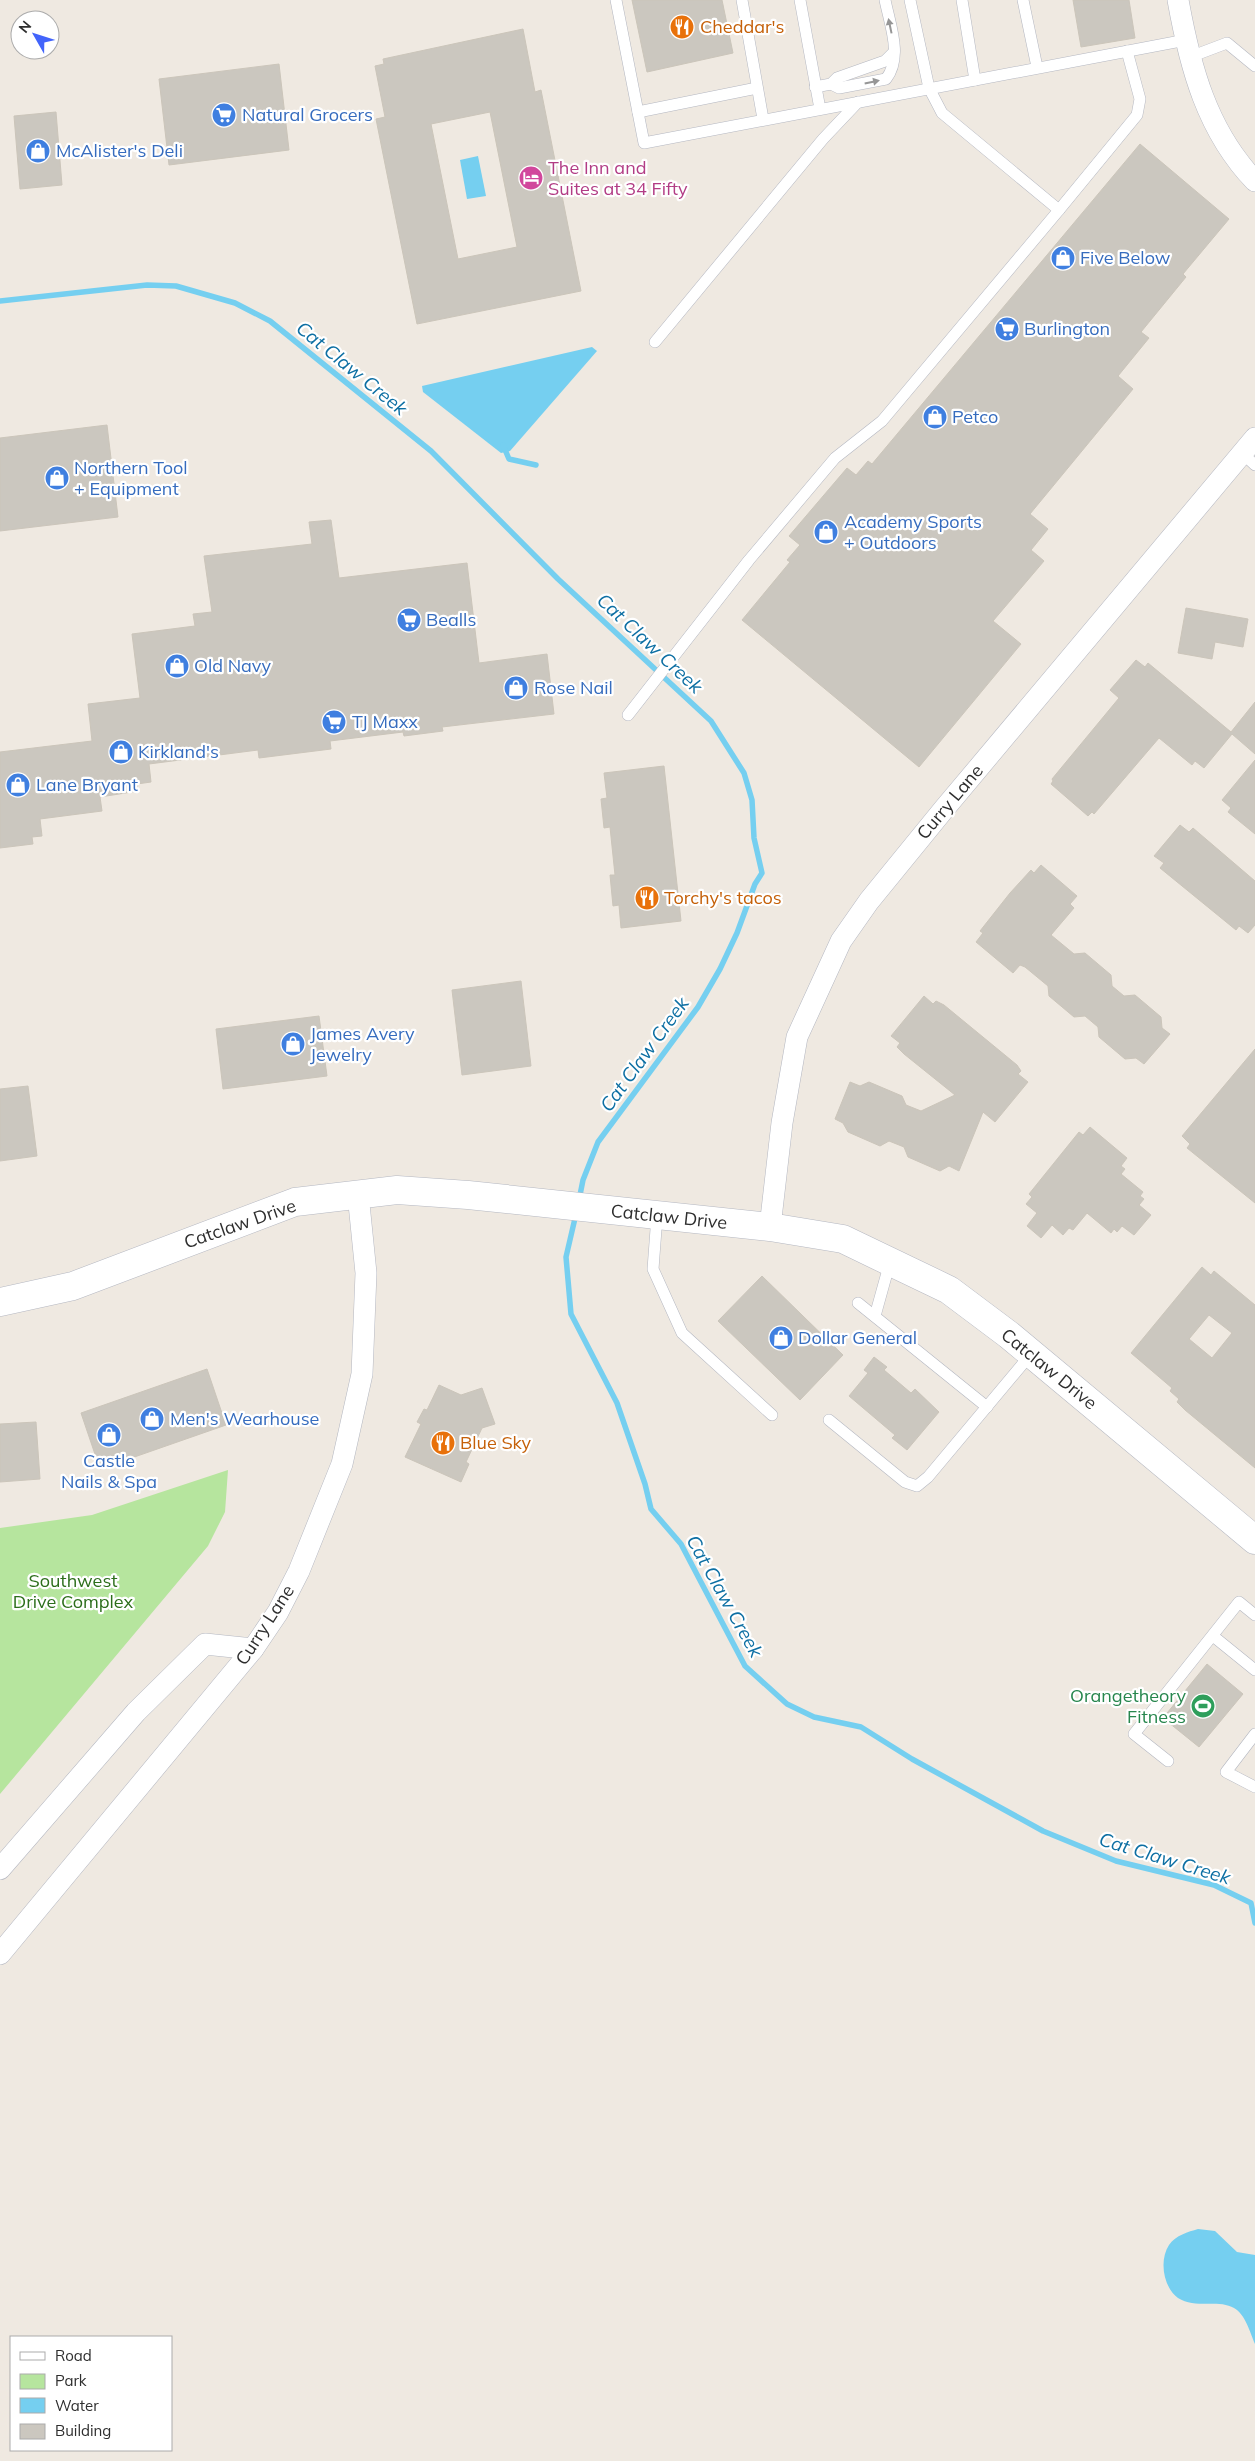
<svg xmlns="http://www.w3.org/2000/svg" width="1255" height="2461" viewBox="0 0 1255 2461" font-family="Mulish,sans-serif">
<rect width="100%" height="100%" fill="#efe9e1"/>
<polygon fill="#b6e59e" points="228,1470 225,1512 208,1546 0,1794 0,1528 92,1515"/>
<g fill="#75cff0">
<polygon points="478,156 486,196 467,199 460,160"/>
<polygon points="592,347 597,351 510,451 501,453 423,392 422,386"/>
<path d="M 1198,2229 L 1215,2231 L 1237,2252 L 1255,2255 L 1255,2344 C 1250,2332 1245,2314 1234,2308 C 1219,2299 1195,2309 1178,2298 C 1163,2287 1159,2260 1169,2245 C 1176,2235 1188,2232 1198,2229 Z"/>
</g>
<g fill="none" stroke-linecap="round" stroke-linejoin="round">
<g stroke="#75cff0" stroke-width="5.5">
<polyline points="0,301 147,285 176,286 235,303 270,321 431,451 558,579 711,721 744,773 752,800 754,838 762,873 755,884 737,933 720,969 698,1007 598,1142 583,1180 579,1200"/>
<polyline points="503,445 509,459 536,465"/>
<polyline points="576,1214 566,1257 571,1314 617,1403 645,1484 651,1509 681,1544 745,1666 787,1704 814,1717 861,1727 912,1759 1043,1831 1116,1861 1214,1885 1251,1903 1255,1923"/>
</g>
</g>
<g fill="#cbc7bf" stroke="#cbc5ba" fill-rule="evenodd">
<polygon points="632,0 722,0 733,53 647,72"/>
<polygon points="1073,0 1129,0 1135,38 1081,47"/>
<path d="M 523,29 L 535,92 L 541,90 L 581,291 L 417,324 L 376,119 L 385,117 L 375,66 L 384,64 L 383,59 ZM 490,112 L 517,247 L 458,259 L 431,124 Z"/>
<polygon points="279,64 289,150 169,165 159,79"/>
<polygon points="56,112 62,185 20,189 14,116"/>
<polygon points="1140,144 1229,219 1183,274 1186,277 1141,332 1149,338 1118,376 1133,389 1030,514 1048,529 1031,550 1044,561 993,621 1021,644 919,767 742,620 790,562 787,560 800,545 789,536 847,468 856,475 868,461 872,464"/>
<polygon points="107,425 118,517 0,531 0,438"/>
<polygon points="331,520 339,578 467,563 479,663 547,654 554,714 442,727 443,731 404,736 403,732 330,741 331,749 259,758 258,750 149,764 151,782 137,784 138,791 100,797 102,811 40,819 42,836 32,837 33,844 0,848 0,752 92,741 88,704 140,698 132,634 195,626 193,614 212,612 204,556 312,544 309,522"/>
<polygon points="1186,608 1248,619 1243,647 1215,642 1212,659 1178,653"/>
<polygon points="1136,660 1145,667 1148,663 1231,732 1255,702 1255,754 1232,734 1204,768 1195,761 1192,765 1159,738 1094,814 1092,812 1088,816 1051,784 1053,781 1052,779 1119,698 1110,690"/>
<polygon points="1255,760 1255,834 1228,812 1231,808 1222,800"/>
<polygon points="664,766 681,921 621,928 619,905 613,906 610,875 615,875 610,827 604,828 601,799 607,798 604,773"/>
<polygon points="1180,825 1189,832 1193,828 1255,881 1255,925 1248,933 1239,926 1236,930 1160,868 1164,863 1154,856"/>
<polygon points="1041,865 1077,896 1070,904 1074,908 1051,935 1074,954 1085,953 1111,975 1112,986 1124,996 1135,995 1161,1017 1162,1028 1170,1034 1144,1064 1136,1058 1125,1059 1099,1037 1098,1027 1085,1016 1074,1017 1049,996 1048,986 1025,967 1020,965 1013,973 976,942 983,933 980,931 1010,893 1031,870 1034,873"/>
<polygon points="521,981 531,1066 462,1075 452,990"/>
<polygon points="924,996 933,1004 936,1001 944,1005 1017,1065 1021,1071 1018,1074 1028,1082 995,1122 983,1112 959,1171 949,1166 940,1171 908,1157 904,1147 889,1141 880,1146 848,1132 843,1123 835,1119 850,1082 860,1086 869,1082 902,1096 906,1105 921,1111 955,1095 904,1054 897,1047 900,1043 891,1036"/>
<polygon points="319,1016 327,1076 223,1089 216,1029"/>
<polygon points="1255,1049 1255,1203 1187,1148 1190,1144 1182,1136"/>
<polygon points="28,1086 37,1156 0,1161 0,1089"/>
<polygon points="1090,1127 1127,1158 1121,1166 1125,1169 1121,1174 1143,1192 1140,1196 1144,1199 1139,1205 1151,1215 1134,1235 1122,1226 1117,1232 1114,1229 1111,1233 1087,1213 1073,1230 1069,1228 1063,1235 1052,1225 1041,1238 1027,1226 1037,1213 1026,1204 1032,1197 1029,1194 1079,1132 1083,1135"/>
<path d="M 1202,1267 L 1211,1275 L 1214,1271 L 1255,1305 L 1255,1468 L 1185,1410 L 1177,1402 L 1179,1399 L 1170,1391 L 1172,1388 L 1131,1353 ZM 1209,1315 L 1232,1333 L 1212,1358 L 1189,1339 Z"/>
<polygon points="762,1276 843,1355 800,1400 718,1321"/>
<polygon points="874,1357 887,1367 884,1370 911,1393 915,1389 939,1412 907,1450 892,1438 895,1435 849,1396 868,1373 864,1370"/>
<polygon points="207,1369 226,1425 100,1469 81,1413"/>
<polygon points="439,1385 461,1395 482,1388 495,1424 482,1428 466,1462 469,1464 461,1482 405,1457 421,1424 417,1422 424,1409 427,1410"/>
<polygon points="36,1422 40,1479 0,1482 0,1424"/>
<polygon points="1207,1664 1243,1694 1199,1747 1163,1718"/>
</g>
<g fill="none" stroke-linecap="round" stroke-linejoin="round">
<defs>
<g id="service">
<polyline points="616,0 644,143 1186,40"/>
<polyline points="742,0 763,119"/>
<polyline points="800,0 820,109"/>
<polyline points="962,0 975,80"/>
<polyline points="1023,0 1037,67"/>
<polyline points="1190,57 1227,43 1255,66"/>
<path d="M 831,84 L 839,88 L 886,79 C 903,57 890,25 885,0"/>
<polyline points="815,87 831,84 837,78 885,61 894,52"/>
<polyline points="638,112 757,88"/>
<polyline points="1059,210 1137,115 1140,99 1127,51"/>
<polyline points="655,342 823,139 858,102"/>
<polyline points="1242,453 1255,465"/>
<polyline points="628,715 749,560 835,458 882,421 1059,210 942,113 929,88 910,0"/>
<polyline points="657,1216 653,1269 682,1333 772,1415"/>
<polyline points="858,1303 987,1407"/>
<polyline points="875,1316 890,1262"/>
<polyline points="829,1420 905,1482 917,1486 928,1477 1031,1354"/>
<polyline points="1213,1636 1255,1670"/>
<polyline points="1255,1734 1226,1772 1255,1787"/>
<polyline points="1168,1761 1134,1734 1239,1602 1255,1615"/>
</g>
<g id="minor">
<path d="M 1178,0 C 1190,67 1207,131 1255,181"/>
<polyline points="770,1227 782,1123 797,1037 841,941 869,901 944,809 1255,438"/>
<polyline points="0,1869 136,1712 205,1644 253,1649"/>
<polyline points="0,1954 253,1649 278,1612 299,1571 342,1464 362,1374 366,1273 358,1194"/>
</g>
<polyline id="tertiary" points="0,1302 73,1286 295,1202 397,1190 468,1195 770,1227 843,1239 949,1290 1009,1335 1255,1540"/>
</defs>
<use href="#service" stroke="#b4b7c1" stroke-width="12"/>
<use href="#minor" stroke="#b4b7c1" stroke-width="22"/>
<use href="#tertiary" stroke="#b4b7c1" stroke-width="29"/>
<use href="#service" stroke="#fff" stroke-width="11"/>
<use href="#minor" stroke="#fff" stroke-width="21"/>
<use href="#tertiary" stroke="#fff" stroke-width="28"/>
</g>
<defs><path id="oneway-solid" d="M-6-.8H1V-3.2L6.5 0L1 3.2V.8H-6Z" transform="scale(1.25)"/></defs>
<g fill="#969696">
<use href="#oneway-solid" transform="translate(890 26) rotate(-102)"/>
<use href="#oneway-solid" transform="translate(872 82) rotate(-12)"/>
</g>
<defs>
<symbol id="restaurant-disc" viewBox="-11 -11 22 22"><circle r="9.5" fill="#e8710a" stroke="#fff"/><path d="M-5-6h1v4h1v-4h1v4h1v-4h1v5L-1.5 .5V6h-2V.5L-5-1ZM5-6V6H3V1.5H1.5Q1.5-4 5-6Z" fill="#fff"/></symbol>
<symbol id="supermarket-disc" viewBox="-11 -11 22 22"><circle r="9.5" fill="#3f7fe0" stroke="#fff"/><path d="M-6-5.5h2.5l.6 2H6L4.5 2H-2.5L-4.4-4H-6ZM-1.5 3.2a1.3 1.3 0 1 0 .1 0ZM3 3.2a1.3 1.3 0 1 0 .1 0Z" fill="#fff"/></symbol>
<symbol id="shop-disc" viewBox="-11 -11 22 22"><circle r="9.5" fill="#3f7fe0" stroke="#fff"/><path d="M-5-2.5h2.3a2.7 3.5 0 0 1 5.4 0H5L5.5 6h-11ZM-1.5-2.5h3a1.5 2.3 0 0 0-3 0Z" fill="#fff"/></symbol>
<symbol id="hotel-disc" viewBox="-11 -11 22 22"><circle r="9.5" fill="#d1479c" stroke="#fff"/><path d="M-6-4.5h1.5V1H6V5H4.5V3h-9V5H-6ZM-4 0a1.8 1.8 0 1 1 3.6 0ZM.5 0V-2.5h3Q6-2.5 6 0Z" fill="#fff"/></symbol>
<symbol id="stadium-disc" viewBox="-11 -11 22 22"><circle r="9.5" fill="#2e9e5b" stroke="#fff"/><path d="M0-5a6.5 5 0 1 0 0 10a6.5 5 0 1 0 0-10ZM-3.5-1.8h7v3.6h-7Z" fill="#fff"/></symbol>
</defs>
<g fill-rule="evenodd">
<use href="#restaurant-disc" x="668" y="13" width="28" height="28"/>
<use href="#supermarket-disc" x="210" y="101" width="28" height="28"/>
<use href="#shop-disc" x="24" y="137" width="28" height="28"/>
<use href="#hotel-disc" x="517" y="164" width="28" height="28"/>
<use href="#shop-disc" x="1049" y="244" width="28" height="28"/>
<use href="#supermarket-disc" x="993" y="315" width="28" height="28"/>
<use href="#shop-disc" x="921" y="403" width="28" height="28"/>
<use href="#shop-disc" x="43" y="464" width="28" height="28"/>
<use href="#shop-disc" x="812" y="518" width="28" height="28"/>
<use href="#supermarket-disc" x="395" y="606" width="28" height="28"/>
<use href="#shop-disc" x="163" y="652" width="28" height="28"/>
<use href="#shop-disc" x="502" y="674" width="28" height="28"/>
<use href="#supermarket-disc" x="320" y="708" width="28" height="28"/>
<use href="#shop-disc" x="107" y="738" width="28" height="28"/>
<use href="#shop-disc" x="4" y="771" width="28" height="28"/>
<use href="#restaurant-disc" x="633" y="884" width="28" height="28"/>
<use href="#shop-disc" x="279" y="1030" width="28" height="28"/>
<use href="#shop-disc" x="767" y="1324" width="28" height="28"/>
<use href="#shop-disc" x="138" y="1405" width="28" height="28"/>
<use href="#shop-disc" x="95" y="1421" width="28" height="28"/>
<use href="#restaurant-disc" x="429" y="1429" width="28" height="28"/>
<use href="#stadium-disc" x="1189" y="1692" width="28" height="28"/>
</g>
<g text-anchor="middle" stroke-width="4.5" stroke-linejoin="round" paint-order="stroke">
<g font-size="18" fill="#c56008" stroke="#fff" text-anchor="start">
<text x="700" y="33">Cheddar's</text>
<text x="664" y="904">Torchy's tacos</text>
<text x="460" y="1449">Blue Sky</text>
</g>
<g font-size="18" fill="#366cbe" stroke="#fff" text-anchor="start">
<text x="242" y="121">Natural Grocers</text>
<text x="56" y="157">McAlister's Deli</text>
<text x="1080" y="264">Five Below</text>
<text x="1024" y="335">Burlington</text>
<text x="952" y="423">Petco</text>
<text x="74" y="474">Northern Tool<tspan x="74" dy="21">+ Equipment</tspan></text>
<text x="844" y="528">Academy Sports<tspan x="844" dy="21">+ Outdoors</tspan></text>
<text x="426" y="626">Bealls</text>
<text x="194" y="672">Old Navy</text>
<text x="534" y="694">Rose Nail</text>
<text x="352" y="728">TJ Maxx</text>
<text x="138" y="758">Kirkland's</text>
<text x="36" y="791">Lane Bryant</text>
<text x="310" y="1040">James Avery<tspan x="310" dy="21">Jewelry</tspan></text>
<text x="798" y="1344">Dollar General</text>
<text x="170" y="1425">Men's Wearhouse</text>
<text x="109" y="1467" text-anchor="middle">Castle<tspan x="109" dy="21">Nails &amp; Spa</tspan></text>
</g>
<g font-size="18" fill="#b23c85" stroke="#fff" text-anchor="start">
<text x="548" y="174">The Inn and<tspan x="548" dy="21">Suites at 34 Fifty</tspan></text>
</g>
<g font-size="18" fill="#2e2e2e" stroke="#fff">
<text transform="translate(950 802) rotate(-50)" y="6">Curry Lane</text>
<text transform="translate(669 1217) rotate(6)" y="6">Catclaw Drive</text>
<text transform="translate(240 1224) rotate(-19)" y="6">Catclaw Drive</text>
<text transform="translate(1049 1369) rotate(39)" y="6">Catclaw Drive</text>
<text transform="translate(265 1625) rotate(-57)" y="6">Curry Lane</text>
</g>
<g font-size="18" fill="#2c6e1b" stroke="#fff">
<text x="73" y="1587">Southwest<tspan x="73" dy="21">Drive Complex</tspan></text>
</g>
<g font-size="18" fill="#27864d" stroke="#fff" text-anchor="end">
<text x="1186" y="1702">Orangetheory<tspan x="1186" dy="21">Fitness</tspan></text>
</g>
<g font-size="19" font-style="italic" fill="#0d6fa3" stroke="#fff">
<text transform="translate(352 368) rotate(39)" y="7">Cat Claw Creek</text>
<text transform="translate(650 643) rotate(43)" y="7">Cat Claw Creek</text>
<text transform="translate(644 1054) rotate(-54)" y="7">Cat Claw Creek</text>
<text transform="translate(725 1596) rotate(61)" y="7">Cat Claw Creek</text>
<text transform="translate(1165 1858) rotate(17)" y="7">Cat Claw Creek</text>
</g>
</g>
<rect x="10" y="2336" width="162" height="115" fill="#ffffff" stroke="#ababab"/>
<rect x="20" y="2352" width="25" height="8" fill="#ffffff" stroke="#ababab"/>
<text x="55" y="2361" font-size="15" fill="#2e2e2e">Road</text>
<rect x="20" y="2374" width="25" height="15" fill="#b6e59e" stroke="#ababab"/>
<text x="55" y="2386" font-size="15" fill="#2e2e2e">Park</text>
<rect x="20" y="2398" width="25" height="15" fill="#75cff0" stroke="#ababab"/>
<text x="55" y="2411" font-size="15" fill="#2e2e2e">Water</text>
<rect x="20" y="2424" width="25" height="15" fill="#cbc7bf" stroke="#ababab"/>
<text x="55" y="2436" font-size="15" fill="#2e2e2e">Building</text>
<g transform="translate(35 35) rotate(309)"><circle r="24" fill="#ffffff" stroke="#ababab"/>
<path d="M0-4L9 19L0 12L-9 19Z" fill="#4264fb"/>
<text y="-8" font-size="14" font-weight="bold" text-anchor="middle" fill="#2e2e2e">N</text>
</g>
</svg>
